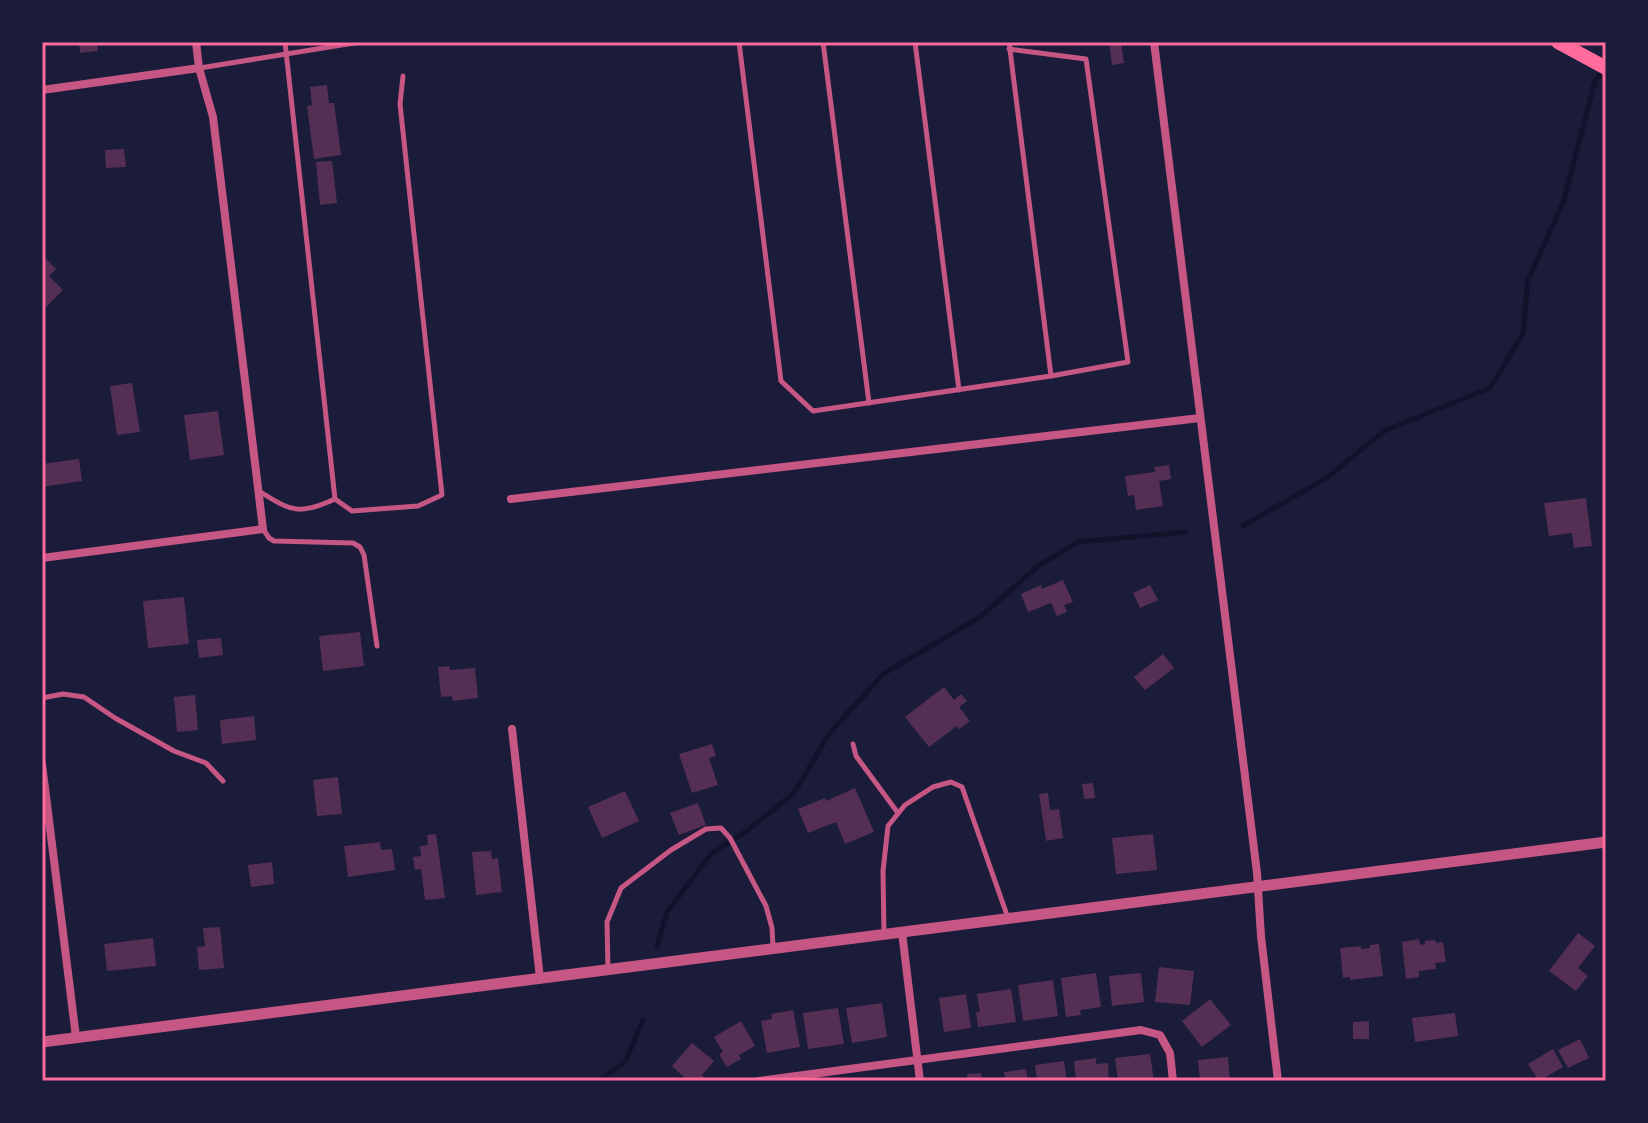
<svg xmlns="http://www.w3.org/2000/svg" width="1648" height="1123" viewBox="0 0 1648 1123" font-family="Roboto,sans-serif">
<rect width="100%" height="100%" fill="#1b1b3a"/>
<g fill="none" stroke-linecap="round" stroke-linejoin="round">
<g stroke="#12122b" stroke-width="5">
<polyline points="1243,526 1328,477 1384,431 1490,388 1523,333 1528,280 1564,200 1595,81 1603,71"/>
<polyline points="657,946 667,912 711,854 748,830 794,793 829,734 883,674 980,617 1038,566 1078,542 1186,532"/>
<polyline points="599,1081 625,1062 643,1020"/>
</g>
</g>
<g fill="#542f53">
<polygon points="79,42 97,42 98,51 80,53"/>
<polygon points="1109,42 1121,42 1124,63 1112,65"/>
<polygon points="327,85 329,103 334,103 341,155 314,159 307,106 312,105 310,87"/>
<polygon points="124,149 126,167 106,168 105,150"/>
<polygon points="332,161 337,203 320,205 316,162"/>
<polygon points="42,255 56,269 49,276 63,290 42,311"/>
<polygon points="132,383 140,432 117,435 110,386"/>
<polygon points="218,411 224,455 190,460 184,415"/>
<polygon points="79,459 82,481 42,487 42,464"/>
<polygon points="1169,465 1171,479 1159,481 1163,506 1136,510 1134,495 1128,496 1125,476 1155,472 1154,467"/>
<polygon points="1586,498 1592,546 1574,548 1572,533 1549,536 1544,503"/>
<polygon points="1063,580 1073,602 1064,605 1067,612 1057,616 1051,603 1028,612 1021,594 1041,585 1042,589"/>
<polygon points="1150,585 1158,600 1140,608 1133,593"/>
<polygon points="184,597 189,644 148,648 143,601"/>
<polygon points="360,632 364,666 323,671 319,636"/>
<polygon points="221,638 223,655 199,658 197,640"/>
<polygon points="1163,654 1174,668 1145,690 1134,677"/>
<polygon points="449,666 450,670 475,668 478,698 453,701 452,696 441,697 438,667"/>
<polygon points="944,687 954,700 961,694 967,701 959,707 970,721 959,729 957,726 929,747 905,717"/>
<polygon points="195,695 198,730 177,732 174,697"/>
<polygon points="254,716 256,740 222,744 220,720"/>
<polygon points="712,744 716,756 709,758 718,785 692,793 679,754"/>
<polygon points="338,777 342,814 317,816 313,780"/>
<polygon points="1093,783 1095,798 1084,799 1082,784"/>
<polygon points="855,788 874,832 845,844 836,822 808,833 798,809 825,798 826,801"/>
<polygon points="625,791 639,821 602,838 588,807"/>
<polygon points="1048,793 1050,810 1059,809 1063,838 1046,841 1039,794"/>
<polygon points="698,803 706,825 679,835 670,813"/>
<polygon points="436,834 445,898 425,900 421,869 415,870 413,857 421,856 420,846 428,845 427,835"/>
<polygon points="1153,834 1157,870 1116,874 1112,838"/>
<polygon points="380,842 381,850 392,849 395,870 348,877 344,846"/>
<polygon points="491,851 492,859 498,858 502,892 476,895 472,852"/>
<polygon points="272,862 274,884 251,887 248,865"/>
<polygon points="220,927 224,968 199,970 197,947 205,946 203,928"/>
<polygon points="1578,933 1595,946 1578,968 1588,976 1576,991 1549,971"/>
<polygon points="153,938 156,966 107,971 104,944"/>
<polygon points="1419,939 1420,945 1425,944 1425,941 1435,940 1436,943 1443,942 1446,962 1435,963 1436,969 1419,971 1419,977 1406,979 1402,942"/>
<polygon points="1379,944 1383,976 1350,980 1350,977 1343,978 1340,948 1361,946 1361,949 1370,948 1370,945"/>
<polygon points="1159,967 1194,971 1190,1005 1155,1002"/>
<polygon points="1096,973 1101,1007 1080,1010 1081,1015 1066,1017 1061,978"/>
<polygon points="1141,973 1144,1002 1112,1006 1109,976"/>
<polygon points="1053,980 1058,1016 1023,1021 1018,985"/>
<polygon points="1011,989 1016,1022 978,1027 976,1012 980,1012 977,994"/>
<polygon points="966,994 971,1028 944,1032 939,998"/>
<polygon points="1210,999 1231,1025 1202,1047 1182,1021"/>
<polygon points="882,1003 887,1037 852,1043 846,1008"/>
<polygon points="838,1008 844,1044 808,1049 803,1013"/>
<polygon points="793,1010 800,1047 767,1053 761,1021 772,1019 771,1014"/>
<polygon points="1455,1013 1458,1036 1415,1042 1412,1018"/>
<polygon points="741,1021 755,1046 739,1055 741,1059 727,1067 719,1054 723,1052 714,1037"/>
<polygon points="1369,1021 1369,1039 1353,1039 1353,1022"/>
<polygon points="1580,1039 1589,1058 1568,1068 1558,1050"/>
<polygon points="692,1043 714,1061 702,1075 705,1078 702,1081 682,1081 685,1078 672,1066"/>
<polygon points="1553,1049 1563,1067 1539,1081 1528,1064"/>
<polygon points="1150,1054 1154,1081 1118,1081 1115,1058"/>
<polygon points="1228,1057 1230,1081 1200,1081 1198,1060"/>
<polygon points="1096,1058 1096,1064 1108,1063 1109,1081 1076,1081 1074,1061"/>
<polygon points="1064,1061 1067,1081 1037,1081 1035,1065"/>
<polygon points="1026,1069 1028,1081 992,1081 992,1079 1005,1077 1004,1072"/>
<polygon points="981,1073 982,1081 968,1081 967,1074"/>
</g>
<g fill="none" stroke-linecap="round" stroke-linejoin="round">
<g stroke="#c65784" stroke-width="5">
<polyline points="285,42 335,499 352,511 418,506 442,495 400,104 403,76"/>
<polyline points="739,42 781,381 813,411 1051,376 1009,42"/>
<polyline points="823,42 869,403"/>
<polyline points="915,42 959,390"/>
<polyline points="1009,49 1086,59 1128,362 1051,376"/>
<polyline points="200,68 360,42"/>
<path d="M 259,491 C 292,512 299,515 335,499"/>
<polyline points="263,529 269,538 274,541 353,543 360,547 364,555 377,646"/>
<polyline points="42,698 63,694 84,697 115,718 174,751 206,763 223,781"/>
<polyline points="853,744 856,756 898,813"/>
<polyline points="884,934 883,871 888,826 905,805 933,787 951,782 962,787 1008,918"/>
<polyline points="608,969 607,922 621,888 671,850 706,829 721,828 730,838 766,906 772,928 773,947"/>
</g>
<g stroke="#c65784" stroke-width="8">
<polyline points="1154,42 1257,873 1261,936 1278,1081"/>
<polyline points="42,90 199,68"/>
<polyline points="511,499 1200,418"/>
<polyline points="42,558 263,529 213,117 199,68 196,42"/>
<polyline points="512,729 540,978"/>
<polyline points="42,764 76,1037"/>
<polyline points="902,932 920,1081"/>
<polyline points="759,1081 1141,1030 1160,1035 1170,1053 1173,1081"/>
</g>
<polyline stroke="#c65784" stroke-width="11" points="42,1042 1606,842"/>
<polyline stroke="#ff6b9d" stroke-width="14" points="1558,42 1606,68"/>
</g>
<rect width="1648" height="1123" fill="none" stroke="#1b1b3a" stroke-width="88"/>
<rect x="44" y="44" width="1560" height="1035" fill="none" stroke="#ff6b9d" stroke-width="3"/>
</svg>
